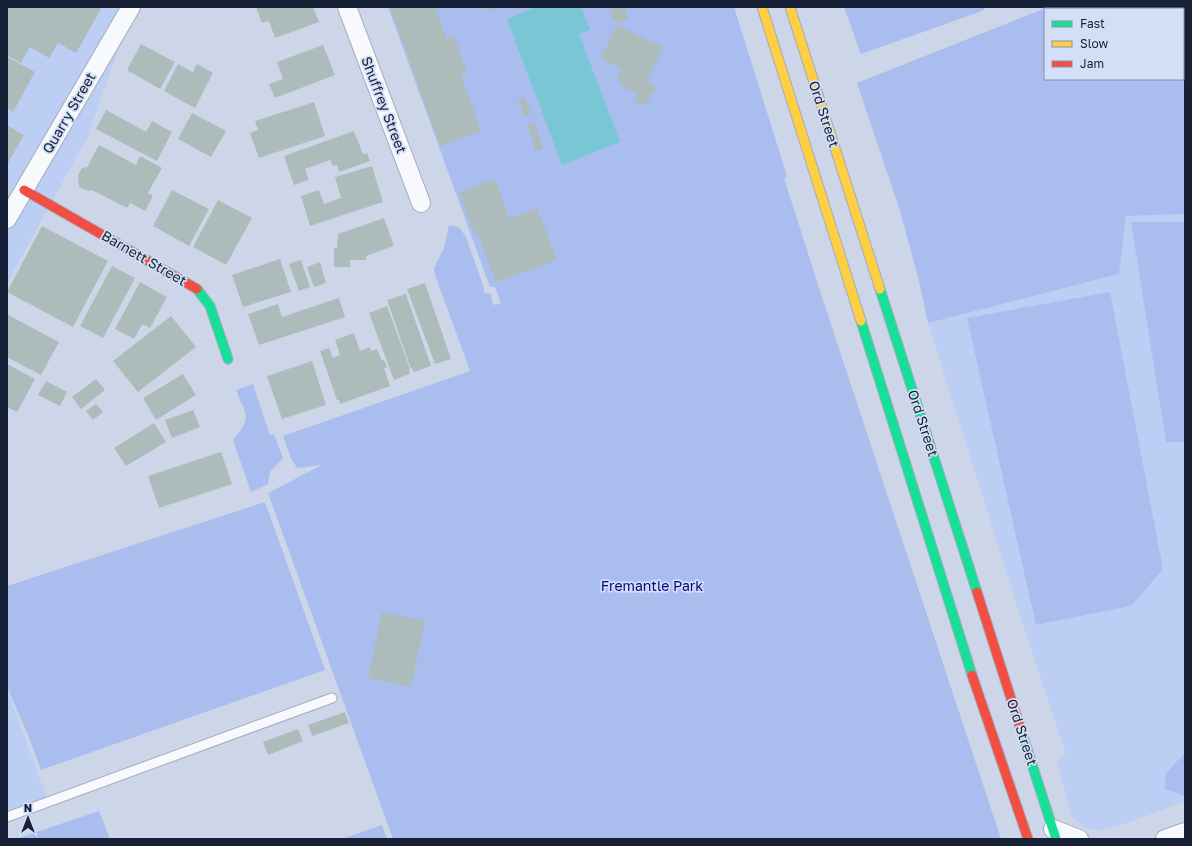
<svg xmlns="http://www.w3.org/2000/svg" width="1192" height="846" viewBox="0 0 1192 846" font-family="'Golos Text',sans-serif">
<rect width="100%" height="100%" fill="#cdd6e9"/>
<g fill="#bccef4">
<polygon points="7,7 133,7 88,136 7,283"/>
<polygon points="1185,214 1185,801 1130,822 1104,830 1086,829 1072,816 1057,763 1065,752 1031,650 928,323 1119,274 1126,216"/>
<polygon points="7,689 47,798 7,813"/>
</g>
<g fill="#a9beee" fill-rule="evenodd">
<polygon points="388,7 734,7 787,176 784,178 821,294 1001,839 393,839 268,493 322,465 297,468 291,458 283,436 470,371 435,275 434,268 444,248 449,225 459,227 466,237 484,288 484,293 491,294 493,305 501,303 495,287 490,287"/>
<polygon points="844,7 987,7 982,11 861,54"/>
<path d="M 1048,7 L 1185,7 L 1185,214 L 1126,216 L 1119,274 L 928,323 L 919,281 L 900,211 L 857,83 ZM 1045,9 L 1183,9 L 1183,79 L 1045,79 Z"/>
<polygon points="1185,222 1185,442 1166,442 1131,222"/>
<polygon points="1110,292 1163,569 1131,606 1036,625 967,318"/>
<path d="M 253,384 L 270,435 L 274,434 L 283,458 L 270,472 L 268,484 L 251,492 L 233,440 C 253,417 246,416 236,390 Z"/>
<polygon points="265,502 325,670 41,770 28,735 7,687 7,586"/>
<polygon points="1185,753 1185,796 1165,789 1166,773"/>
<polygon points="99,811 110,839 16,839"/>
<polygon points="382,825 387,839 342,839"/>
</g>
<polygon fill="#79c6d4" points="538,7 581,7 590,30 579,34 620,142 562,165 507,19"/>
<g fill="#adbcba">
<polygon points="7,7 102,7 76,53 58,43 49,58 30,47 21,63 7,55"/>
<polygon points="256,7 313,7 319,22 275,38 269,21 262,23"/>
<polygon points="390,7 435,7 447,39 454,36 467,73 461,75 481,131 440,146"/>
<polygon points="485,7 498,7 487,11"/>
<polygon points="617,7 626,10 628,18 621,24 612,20 611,11"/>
<polygon points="617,25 663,47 646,81 656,87 645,106 634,101 637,94 621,85 618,77 622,69 601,58"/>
<polygon points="141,44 175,62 160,89 127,70"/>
<polygon points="323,45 335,75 275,98 269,84 283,79 277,62"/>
<polygon points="7,57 35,72 13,112 7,108"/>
<polygon points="178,64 193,72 197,64 213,73 195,108 164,91"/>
<polygon points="525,97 531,114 524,116 518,100"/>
<polygon points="314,102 325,136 259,158 250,133 258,130 255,121"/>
<polygon points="106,110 146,132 152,121 172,132 157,161 96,129"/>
<polygon points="192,113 226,131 211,157 178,139"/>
<polygon points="534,122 543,149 536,151 527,125"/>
<polygon points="7,125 24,135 8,163 7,163"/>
<polygon points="354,131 363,154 367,153 370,161 339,172 337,165 333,166 330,160 305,169 309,180 294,185 284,156"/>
<polygon points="99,145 136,165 140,156 162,168 148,193 153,196 145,211 130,203 127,208 92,190 88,191 79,187 78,175 82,168 87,167"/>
<polygon points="372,166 383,202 310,226 301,196 319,190 324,204 341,198 335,177"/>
<polygon points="495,179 509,218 537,208 557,260 496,282 476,230 473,231 459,192"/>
<polygon points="172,190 209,209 189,246 153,226"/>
<polygon points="218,200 252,218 226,265 193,247"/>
<polygon points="384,218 394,246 366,256 366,260 350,260 350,267 334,267 334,248 337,248 338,234"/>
<polygon points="42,226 108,261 73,327 7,292"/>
<polygon points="280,259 291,292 243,307 232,275"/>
<polygon points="301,260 310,287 299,291 289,264"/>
<polygon points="320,262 326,283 314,287 307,267"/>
<polygon points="112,266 135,278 103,338 80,326"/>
<polygon points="140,282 167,297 150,328 142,324 134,339 115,329"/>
<polygon points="425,283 451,359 435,364 407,289"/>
<polygon points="406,294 431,366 414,372 412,368 411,369 387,300"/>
<polygon points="339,298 345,317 259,345 248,314 278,304 282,317"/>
<polygon points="387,306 410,369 409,369 410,374 394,380 369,313"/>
<polygon points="8,315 59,342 41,375 7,357 7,317"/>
<polygon points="171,316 196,347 138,392 113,361"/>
<polygon points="354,333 360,351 370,347 371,351 377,349 382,361 384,360 387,367 384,368 390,386 340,404 339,400 337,400 320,351 329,348 333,358 340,355 335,340"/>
<polygon points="312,361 326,405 282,419 267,376"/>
<polygon points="7,364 35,379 17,412 7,407"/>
<polygon points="183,374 196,395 156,420 143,398"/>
<polygon points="96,379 105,390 81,409 72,397"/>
<polygon points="46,381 67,392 60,406 38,395"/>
<polygon points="96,404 103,412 93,420 86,411"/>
<polygon points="193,410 200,427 172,438 165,420"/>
<polygon points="154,423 166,442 126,466 114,448"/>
<polygon points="221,452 232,484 159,508 148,476"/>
<polygon points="382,612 425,621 411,687 368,678"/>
<polygon points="345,712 349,723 312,736 308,725"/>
<polygon points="298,729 303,741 268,755 263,742"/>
</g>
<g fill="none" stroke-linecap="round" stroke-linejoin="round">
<defs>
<polyline id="lane" points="7,817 332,698"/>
<g id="street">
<polyline points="347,7 421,203"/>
<polyline points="7,219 131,7"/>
<polyline points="1053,829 1079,839"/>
<polyline points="1165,839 1185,832"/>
</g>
<g id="fast">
<polyline points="197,289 210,306 228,359"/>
<polyline points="880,289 977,592"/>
<polyline points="861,321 972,675"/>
<polyline points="1021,730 1056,839"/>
</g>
<g id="slow">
<polyline points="762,7 861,321"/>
<polyline points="790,7 880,289"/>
</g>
<g id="jam">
<polyline points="24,190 197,289"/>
<polyline points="977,592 1021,730"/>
<polyline points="972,675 1028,839"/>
</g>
</defs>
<use href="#lane" stroke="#a3acbf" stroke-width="11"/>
<use href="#street" stroke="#a3acbf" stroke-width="20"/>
<use href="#fast" stroke="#a3acbf" stroke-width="11"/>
<use href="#slow" stroke="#a3acbf" stroke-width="11"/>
<use href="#jam" stroke="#a3acbf" stroke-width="11"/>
<use href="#lane" stroke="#f8f9fc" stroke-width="9"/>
<use href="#street" stroke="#f8f9fc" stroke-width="18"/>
<use href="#fast" stroke="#16e098" stroke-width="9"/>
<use href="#slow" stroke="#ffcf43" stroke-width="9"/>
<use href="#jam" stroke="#f24e42" stroke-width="9"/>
</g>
<g text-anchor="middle" stroke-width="3.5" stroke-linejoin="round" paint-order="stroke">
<g font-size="14" fill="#162036" stroke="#d3def7">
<text transform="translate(384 105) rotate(69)" y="5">Shuffrey Street</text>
<text transform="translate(69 113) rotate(-60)" y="5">Quarry Street</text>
<text transform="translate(824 114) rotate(72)" y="5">Ord Street</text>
<text transform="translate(144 258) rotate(30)" y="5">Barnett Street</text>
<text transform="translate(923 423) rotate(72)" y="5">Ord Street</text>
<text transform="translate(1022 732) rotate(72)" y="5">Ord Street</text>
</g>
<g font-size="14" fill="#070389" stroke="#d3def7">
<text x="652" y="591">Fremantle Park</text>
</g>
</g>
<rect width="1192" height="846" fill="none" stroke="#162036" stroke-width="16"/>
<rect x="1044" y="8" width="140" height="72" fill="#d3def7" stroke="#8792aa"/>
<rect x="1052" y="21" width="20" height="6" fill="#16e098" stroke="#8792aa"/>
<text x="1080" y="28" font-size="12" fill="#162036">Fast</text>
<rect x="1052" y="41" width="20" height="6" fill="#ffcf43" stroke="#8792aa"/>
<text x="1080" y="48" font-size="12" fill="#162036">Slow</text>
<rect x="1052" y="61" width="20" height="6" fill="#f24e42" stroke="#8792aa"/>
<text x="1080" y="68" font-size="12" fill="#162036">Jam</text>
<g transform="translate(28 818)" stroke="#d3def7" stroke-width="3" paint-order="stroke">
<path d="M0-3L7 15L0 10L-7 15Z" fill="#162036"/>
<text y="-6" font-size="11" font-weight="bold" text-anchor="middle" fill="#162036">N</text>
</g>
</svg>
